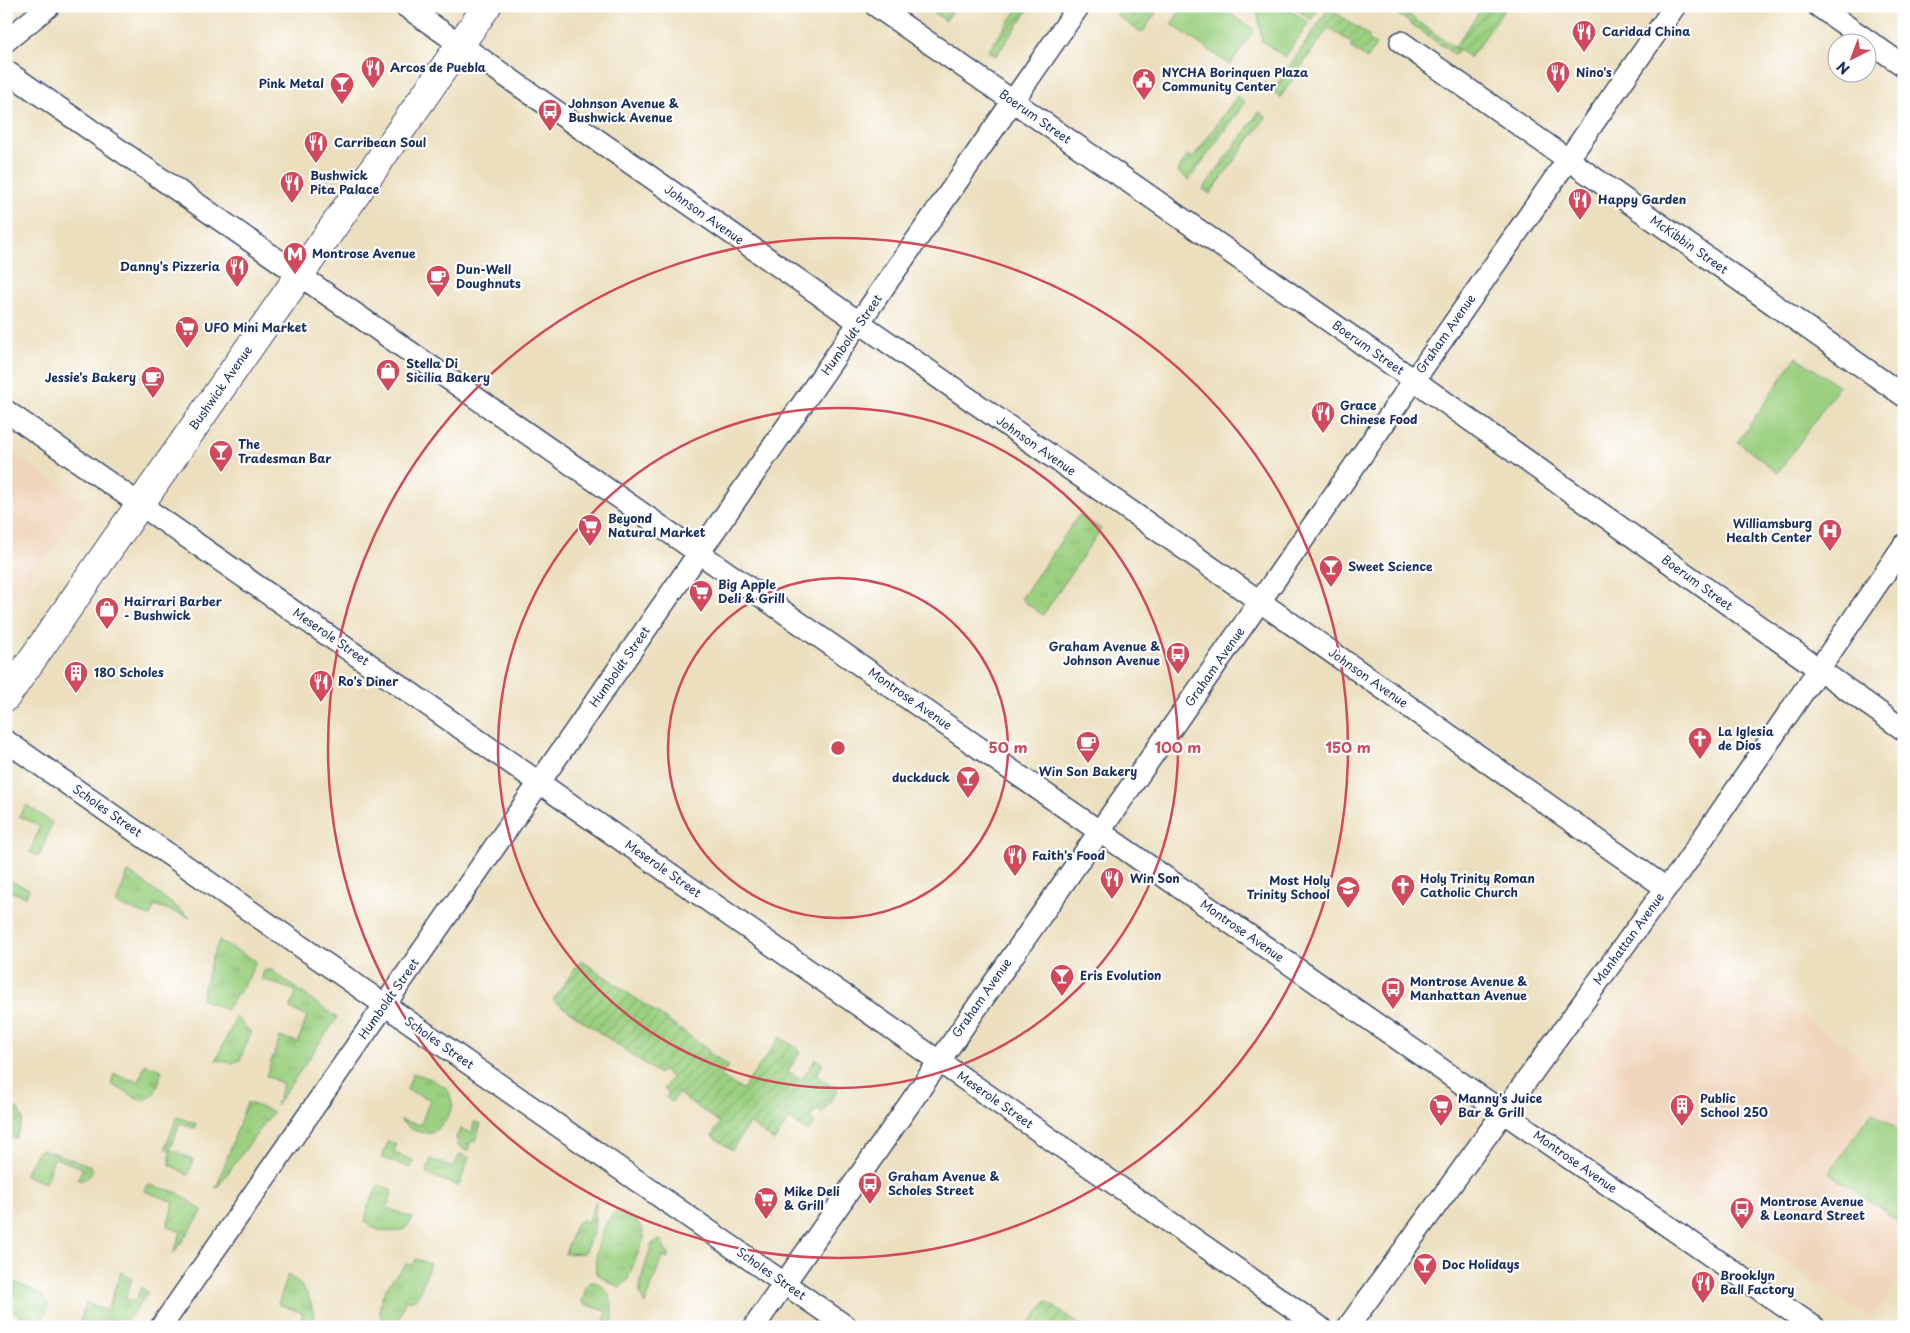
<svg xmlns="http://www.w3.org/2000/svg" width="1910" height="1333" viewBox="0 0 1910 1333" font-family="'Playpen Sans',sans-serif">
<defs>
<pattern id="grass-tufts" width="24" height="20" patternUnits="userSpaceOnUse" patternTransform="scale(1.25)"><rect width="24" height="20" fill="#9bd080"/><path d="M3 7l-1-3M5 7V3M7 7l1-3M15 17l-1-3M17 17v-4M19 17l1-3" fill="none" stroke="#85b371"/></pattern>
<pattern id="garden-furrows" width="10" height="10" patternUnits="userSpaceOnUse" patternTransform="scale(1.25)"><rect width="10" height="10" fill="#9bd080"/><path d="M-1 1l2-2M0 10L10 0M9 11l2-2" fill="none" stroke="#85b371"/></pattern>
</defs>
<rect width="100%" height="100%" fill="#fff"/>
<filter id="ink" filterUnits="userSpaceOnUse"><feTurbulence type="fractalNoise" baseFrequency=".02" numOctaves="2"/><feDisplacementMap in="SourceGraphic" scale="10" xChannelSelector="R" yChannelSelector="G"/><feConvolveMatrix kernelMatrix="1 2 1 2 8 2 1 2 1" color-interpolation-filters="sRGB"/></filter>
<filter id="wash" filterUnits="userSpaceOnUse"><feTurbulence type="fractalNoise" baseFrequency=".0096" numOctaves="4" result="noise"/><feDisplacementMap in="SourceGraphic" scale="20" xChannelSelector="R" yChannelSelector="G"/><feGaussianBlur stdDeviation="1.12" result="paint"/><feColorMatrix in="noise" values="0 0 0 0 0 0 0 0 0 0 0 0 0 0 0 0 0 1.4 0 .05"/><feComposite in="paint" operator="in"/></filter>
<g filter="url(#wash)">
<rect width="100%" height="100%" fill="#ecdfbe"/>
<g fill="#f0d5bc">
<polygon points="6,448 84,503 6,612"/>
<polygon points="1684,934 1904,1087 1904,1273 1871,1321 1563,1107"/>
</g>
<g fill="url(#grass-tufts)" stroke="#5b806f">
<polygon points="1079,515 1101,529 1043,615 1021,599"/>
<polygon points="27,805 52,823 39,856 30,852 40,826 19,816"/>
<polygon points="128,872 129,872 191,918 155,905 150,916 116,904"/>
<polygon points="6,879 29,889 26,897 6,890"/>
<polygon points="219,941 256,961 248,979 226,1010 201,999 212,957"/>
<polygon points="267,970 271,970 337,1018 276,1106 283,1084 266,1076 280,1037 298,1042 307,1016 290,1009 296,991 262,979 263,972"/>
<polygon points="236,1017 251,1032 240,1060 232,1063 216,1060"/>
<path d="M 145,1064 L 162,1070 C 158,1084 158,1095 143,1101 L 111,1084 L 114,1074 L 139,1082 Z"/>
<path d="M 413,1073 L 429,1078 L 448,1089 L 453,1106 C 446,1122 436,1138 416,1131 C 410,1130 404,1123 400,1120 L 421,1125 L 430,1099 L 407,1090 Z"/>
<polygon points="247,1102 273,1112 216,1189"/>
<polygon points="6,1105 18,1109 23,1120 16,1138 10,1137 6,1118"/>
<polygon points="177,1117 196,1124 194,1128 180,1123 170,1149 194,1160 188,1175 170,1165 170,1150 165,1148"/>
<polygon points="474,1122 481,1124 475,1141 471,1141 467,1152 458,1145 456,1137 461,1129 472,1133"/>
<polygon points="388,1141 396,1144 394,1153 413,1160 411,1168 382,1158"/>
<path d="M 42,1149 L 91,1166 C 95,1175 87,1177 81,1181 L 78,1179 L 82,1170 L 80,1167 L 54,1158 L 45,1183 L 24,1175 L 37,1152 Z"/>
<polygon points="460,1154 469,1158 459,1186 426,1174 431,1159 453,1168"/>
<polygon points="148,1185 177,1192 203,1211 173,1254 181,1232 167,1226 174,1202 144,1191"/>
<path d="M 378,1185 L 393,1190 L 387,1208 L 413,1218 L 405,1229 C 390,1234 377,1233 365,1221 L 368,1206 Z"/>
<polygon points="596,1201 594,1231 584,1253 565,1254 575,1225 583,1219 587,1224"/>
<path d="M 618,1211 C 630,1215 644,1224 644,1238 L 627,1281 L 620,1287 L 612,1284 L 596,1273 C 593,1258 603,1216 618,1211 Z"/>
<polygon points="658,1240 662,1241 665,1250 669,1254 667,1259 662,1257 645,1304 640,1294 640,1282 652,1244"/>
<path d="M 416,1259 L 430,1264 L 418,1297 L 412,1301 L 406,1299 L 397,1325 L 402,1327 L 385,1327 C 374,1311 383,1289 395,1276 C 399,1272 403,1269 406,1264 L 413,1265 Z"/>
<polygon points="121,1272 132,1279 125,1298 135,1302 141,1287 148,1293 122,1327 78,1327 86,1303 107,1311"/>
<path d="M 287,1275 C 309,1286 312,1304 316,1327 L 298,1327 L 303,1313 L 278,1304 L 286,1282 Z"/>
<polygon points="15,1282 40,1293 49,1305 41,1322 30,1322 10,1309"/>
<path d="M 590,1282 C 610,1281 616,1311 612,1327 L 602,1327 L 607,1312 L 582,1303 L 586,1287 Z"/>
</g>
<g fill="#9bd080" stroke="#5b806f">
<polygon points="1184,6 1219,6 1254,30 1230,65 1171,24"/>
<polygon points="1259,6 1284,6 1309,23 1285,57 1262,41 1257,9"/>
<polygon points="1796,357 1839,386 1778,473 1738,442"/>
<polygon points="1872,1112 1904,1134 1904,1225 1829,1173"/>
</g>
<g fill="url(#garden-furrows)" stroke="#5b806f">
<polygon points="932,6 956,6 946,21 929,10"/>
<polygon points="1020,6 1031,6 996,56 988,51"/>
<polygon points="1122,6 1145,6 1156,13 1142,33 1116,15"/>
<polygon points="1292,6 1321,6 1311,20"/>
<polygon points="1483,6 1507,6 1470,58 1455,47"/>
<polygon points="1329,8 1370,36 1368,39 1376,45 1367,59 1350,47 1352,43 1328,28 1280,98 1272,92"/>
<polygon points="1399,8 1458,50 1455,55 1396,13"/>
<polygon points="1237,96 1245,102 1189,180 1177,171 1188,155 1193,158"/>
<polygon points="1259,112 1266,117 1210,194 1203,189"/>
<polygon points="581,960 708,1049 707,1051 728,1066 721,1076 742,1090 780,1037 801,1051 788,1071 801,1080 816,1059 823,1064 816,1075 838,1090 822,1113 816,1110 810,1118 815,1122 808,1132 789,1119 774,1141 749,1123 732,1150 712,1136 720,1123 678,1093 672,1102 666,1098 669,1093 664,1089 672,1077 662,1070 659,1074 553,1000"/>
<polygon points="1046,1301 1083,1327 1027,1327"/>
</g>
</g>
<g filter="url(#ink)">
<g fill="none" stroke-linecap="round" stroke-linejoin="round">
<defs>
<g id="street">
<polyline points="405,6 1235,584 1666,888"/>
<polyline points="876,6 1414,380 1904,730"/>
<polyline points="1818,6 1904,66"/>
<polyline points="6,41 49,6"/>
<polyline points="1401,42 1904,396"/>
<polyline points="6,71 1530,1131 1814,1327"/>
<polyline points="6,411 1320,1327"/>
<polyline points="6,741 847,1327"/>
<polyline points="161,1327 1079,6"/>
<polyline points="754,1327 1675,6"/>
<polyline points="1348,1327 1666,888 1679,873 1904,545"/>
</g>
<polyline id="secondary" points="6,697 487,6"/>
</defs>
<use href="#street" stroke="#3a496c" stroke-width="24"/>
<use href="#secondary" stroke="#3a496c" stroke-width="30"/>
<use href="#street" stroke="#fff" stroke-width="21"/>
<use href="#secondary" stroke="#fff" stroke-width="28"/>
</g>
</g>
<g fill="none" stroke="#d1495b" stroke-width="2.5">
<circle cx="838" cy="748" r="170"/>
<circle cx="838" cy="748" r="340"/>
<circle cx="838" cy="748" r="510"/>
</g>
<defs>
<symbol id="restaurant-pin" viewBox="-11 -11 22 30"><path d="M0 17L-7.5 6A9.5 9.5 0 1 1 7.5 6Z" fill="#d1495b" stroke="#fff"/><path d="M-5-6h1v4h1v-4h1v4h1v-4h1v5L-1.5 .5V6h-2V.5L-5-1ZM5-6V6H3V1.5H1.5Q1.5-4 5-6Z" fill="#fff"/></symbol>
<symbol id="civic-pin" viewBox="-11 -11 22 30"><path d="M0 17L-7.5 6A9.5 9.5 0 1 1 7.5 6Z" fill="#d1495b" stroke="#fff"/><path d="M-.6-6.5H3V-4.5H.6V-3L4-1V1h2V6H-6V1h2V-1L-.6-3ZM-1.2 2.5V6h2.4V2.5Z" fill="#fff"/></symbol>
<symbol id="bar-pin" viewBox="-11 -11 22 30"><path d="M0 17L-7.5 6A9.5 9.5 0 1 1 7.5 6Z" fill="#d1495b" stroke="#fff"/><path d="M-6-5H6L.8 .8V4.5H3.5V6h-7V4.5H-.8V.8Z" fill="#fff"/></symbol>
<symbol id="bus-pin" viewBox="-11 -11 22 30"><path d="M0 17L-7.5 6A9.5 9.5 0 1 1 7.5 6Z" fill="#d1495b" stroke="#fff"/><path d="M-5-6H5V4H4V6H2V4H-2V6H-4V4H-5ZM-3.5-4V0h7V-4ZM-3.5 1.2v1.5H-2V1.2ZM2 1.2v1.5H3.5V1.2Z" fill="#fff"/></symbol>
<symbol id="metro-pin" viewBox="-11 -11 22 30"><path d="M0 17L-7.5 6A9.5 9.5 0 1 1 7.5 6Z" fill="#d1495b" stroke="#fff"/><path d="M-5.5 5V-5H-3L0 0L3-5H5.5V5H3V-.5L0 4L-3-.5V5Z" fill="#fff"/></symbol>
<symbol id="cafe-pin" viewBox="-11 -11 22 30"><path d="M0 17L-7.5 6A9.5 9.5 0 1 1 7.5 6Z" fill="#d1495b" stroke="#fff"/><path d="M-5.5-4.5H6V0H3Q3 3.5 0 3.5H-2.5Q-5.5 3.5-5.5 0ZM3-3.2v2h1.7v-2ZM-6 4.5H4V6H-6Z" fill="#fff"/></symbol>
<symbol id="supermarket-pin" viewBox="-11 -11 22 30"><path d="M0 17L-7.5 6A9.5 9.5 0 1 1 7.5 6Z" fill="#d1495b" stroke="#fff"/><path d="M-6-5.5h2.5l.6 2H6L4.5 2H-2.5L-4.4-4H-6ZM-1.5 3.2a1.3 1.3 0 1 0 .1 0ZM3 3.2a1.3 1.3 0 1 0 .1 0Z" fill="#fff"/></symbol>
<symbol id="shop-pin" viewBox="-11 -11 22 30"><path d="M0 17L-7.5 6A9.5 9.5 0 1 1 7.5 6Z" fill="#d1495b" stroke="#fff"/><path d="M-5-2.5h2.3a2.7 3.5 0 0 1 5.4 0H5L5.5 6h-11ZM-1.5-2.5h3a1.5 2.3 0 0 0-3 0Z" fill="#fff"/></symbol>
<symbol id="hospital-pin" viewBox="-11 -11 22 30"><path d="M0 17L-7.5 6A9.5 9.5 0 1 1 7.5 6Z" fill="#d1495b" stroke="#fff"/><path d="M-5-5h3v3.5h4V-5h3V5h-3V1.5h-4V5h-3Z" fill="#fff"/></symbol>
<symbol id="building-pin" viewBox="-11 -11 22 30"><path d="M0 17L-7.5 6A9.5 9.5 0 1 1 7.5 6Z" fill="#d1495b" stroke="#fff"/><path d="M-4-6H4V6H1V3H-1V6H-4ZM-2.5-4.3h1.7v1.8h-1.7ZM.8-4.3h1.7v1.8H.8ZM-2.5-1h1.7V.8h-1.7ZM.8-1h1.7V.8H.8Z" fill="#fff"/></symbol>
<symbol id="church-pin" viewBox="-11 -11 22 30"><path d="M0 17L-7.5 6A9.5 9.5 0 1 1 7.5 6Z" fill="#d1495b" stroke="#fff"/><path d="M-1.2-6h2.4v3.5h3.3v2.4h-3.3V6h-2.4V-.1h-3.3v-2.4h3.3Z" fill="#fff"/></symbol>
<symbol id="school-pin" viewBox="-11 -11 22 30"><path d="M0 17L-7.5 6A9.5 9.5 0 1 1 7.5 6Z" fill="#d1495b" stroke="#fff"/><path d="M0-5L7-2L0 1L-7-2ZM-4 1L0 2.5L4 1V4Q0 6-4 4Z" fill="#fff"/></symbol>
</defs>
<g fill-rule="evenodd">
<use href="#restaurant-pin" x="1570" y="18" width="28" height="38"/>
<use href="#restaurant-pin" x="359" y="54" width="28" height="38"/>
<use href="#restaurant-pin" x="1544" y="59" width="28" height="38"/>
<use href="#civic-pin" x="1130" y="66" width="28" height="38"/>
<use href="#bar-pin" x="328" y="70" width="28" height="38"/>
<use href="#bus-pin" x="536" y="97" width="28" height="38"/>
<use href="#restaurant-pin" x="302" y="129" width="28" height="38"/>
<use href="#restaurant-pin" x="278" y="169" width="28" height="38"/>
<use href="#restaurant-pin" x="1566" y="186" width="28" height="38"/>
<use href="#metro-pin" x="281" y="240" width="28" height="38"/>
<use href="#restaurant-pin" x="223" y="253" width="28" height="38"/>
<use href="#cafe-pin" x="424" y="263" width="28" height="38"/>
<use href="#supermarket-pin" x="173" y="314" width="28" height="38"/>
<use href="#shop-pin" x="374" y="357" width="28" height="38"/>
<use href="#cafe-pin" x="139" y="364" width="28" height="38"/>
<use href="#restaurant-pin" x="1309" y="399" width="28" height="38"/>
<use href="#bar-pin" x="207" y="438" width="28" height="38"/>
<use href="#supermarket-pin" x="576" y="512" width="28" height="38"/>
<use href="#hospital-pin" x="1816" y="517" width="28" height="38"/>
<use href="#bar-pin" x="1317" y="553" width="28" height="38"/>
<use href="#supermarket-pin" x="687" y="578" width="28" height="38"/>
<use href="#shop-pin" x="93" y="595" width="28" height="38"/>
<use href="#bus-pin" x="1164" y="640" width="28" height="38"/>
<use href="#building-pin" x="62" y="659" width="28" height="38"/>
<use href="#restaurant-pin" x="307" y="668" width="28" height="38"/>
<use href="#church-pin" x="1686" y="725" width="28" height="38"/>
<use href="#cafe-pin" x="1074" y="729" width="28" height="38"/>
<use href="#bar-pin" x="954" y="764" width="28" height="38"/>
<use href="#restaurant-pin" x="1001" y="842" width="28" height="38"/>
<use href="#restaurant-pin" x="1098" y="865" width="28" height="38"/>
<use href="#church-pin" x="1389" y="872" width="28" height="38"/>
<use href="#school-pin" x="1334" y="874" width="28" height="38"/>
<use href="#bar-pin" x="1048" y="962" width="28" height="38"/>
<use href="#bus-pin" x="1379" y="975" width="28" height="38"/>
<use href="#supermarket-pin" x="1427" y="1092" width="28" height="38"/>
<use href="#building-pin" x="1668" y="1092" width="28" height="38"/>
<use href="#bus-pin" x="856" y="1170" width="28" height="38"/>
<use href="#supermarket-pin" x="752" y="1185" width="28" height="38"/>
<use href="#bus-pin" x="1728" y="1195" width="28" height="38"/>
<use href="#bar-pin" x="1411" y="1251" width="28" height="38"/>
<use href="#restaurant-pin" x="1689" y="1269" width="28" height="38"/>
</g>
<g text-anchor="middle" stroke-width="4.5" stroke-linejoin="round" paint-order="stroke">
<g font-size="12" font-weight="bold" fill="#1b2f5e" stroke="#fff" text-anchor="start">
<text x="1602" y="36">Caridad China</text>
<text x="390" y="72">Arcos de Puebla</text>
<text x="1162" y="77">NYCHA Borinquen Plaza<tspan x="1162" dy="14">Community Center</tspan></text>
<text x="1576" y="77">Nino's</text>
<text x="324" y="88" text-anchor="end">Pink Metal</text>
<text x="568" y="108">Johnson Avenue &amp;<tspan x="568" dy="14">Bushwick Avenue</tspan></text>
<text x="334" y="147">Carribean Soul</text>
<text x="310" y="180">Bushwick<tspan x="310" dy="14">Pita Palace</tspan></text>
<text x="1598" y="204">Happy Garden</text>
<text x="312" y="258">Montrose Avenue</text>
<text x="220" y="271" text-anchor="end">Danny's Pizzeria</text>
<text x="456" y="274">Dun-Well<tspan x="456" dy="14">Doughnuts</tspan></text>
<text x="204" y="332">UFO Mini Market</text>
<text x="406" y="368">Stella Di<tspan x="406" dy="14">Sicilia Bakery</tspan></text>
<text x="136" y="382" text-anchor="end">Jessie's Bakery</text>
<text x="1340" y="410">Grace<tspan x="1340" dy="14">Chinese Food</tspan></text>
<text x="238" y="449">The<tspan x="238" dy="14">Tradesman Bar</tspan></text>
<text x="608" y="523">Beyond<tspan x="608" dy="14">Natural Market</tspan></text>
<text x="1812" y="528" text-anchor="end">Williamsburg<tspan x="1812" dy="14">Health Center</tspan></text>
<text x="1348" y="571">Sweet Science</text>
<text x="718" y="589">Big Apple<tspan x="718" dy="14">Deli &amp; Grill</tspan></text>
<text x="124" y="606">Hairrari Barber<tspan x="124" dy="14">- Bushwick</tspan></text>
<text x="1160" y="651" text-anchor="end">Graham Avenue &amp;<tspan x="1160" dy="14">Johnson Avenue</tspan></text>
<text x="94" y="677">180 Scholes</text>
<text x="338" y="686">Ro's Diner</text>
<text x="1718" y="736">La Iglesia<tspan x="1718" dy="14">de Dios</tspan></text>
<text x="1088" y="776" text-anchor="middle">Win Son Bakery</text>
<text x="950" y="782" text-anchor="end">duckduck</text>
<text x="1032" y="860">Faith's Food</text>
<text x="1130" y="883">Win Son</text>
<text x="1420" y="883">Holy Trinity Roman<tspan x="1420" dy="14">Catholic Church</tspan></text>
<text x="1330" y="885" text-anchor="end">Most Holy<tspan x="1330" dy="14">Trinity School</tspan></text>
<text x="1080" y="980">Eris Evolution</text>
<text x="1410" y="986">Montrose Avenue &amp;<tspan x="1410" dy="14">Manhattan Avenue</tspan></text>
<text x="1458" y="1103">Manny's Juice<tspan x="1458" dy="14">Bar &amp; Grill</tspan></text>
<text x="1700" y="1103">Public<tspan x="1700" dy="14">School 250</tspan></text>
<text x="888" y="1181">Graham Avenue &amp;<tspan x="888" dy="14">Scholes Street</tspan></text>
<text x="784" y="1196">Mike Deli<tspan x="784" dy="14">&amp; Grill</tspan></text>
<text x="1760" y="1206">Montrose Avenue<tspan x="1760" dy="14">&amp; Leonard Street</tspan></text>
<text x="1442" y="1269">Doc Holidays</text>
<text x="1720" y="1280">Brooklyn<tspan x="1720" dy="14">Ball Factory</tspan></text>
</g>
<g font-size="12" fill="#1b2f5e" stroke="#fff">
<text transform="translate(1035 117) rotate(35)" y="4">Boerum Street</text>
<text transform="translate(704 215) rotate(35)" y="4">Johnson Avenue</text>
<text transform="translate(1689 245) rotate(35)" y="4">McKibbin Street</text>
<text transform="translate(1446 334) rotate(-55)" y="4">Graham Avenue</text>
<text transform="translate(852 335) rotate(-55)" y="4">Humboldt Street</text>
<text transform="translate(1368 348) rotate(35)" y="4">Boerum Street</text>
<text transform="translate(221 388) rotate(-55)" y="4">Bushwick Avenue</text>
<text transform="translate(1036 446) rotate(35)" y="4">Johnson Avenue</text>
<text transform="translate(1697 583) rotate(36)" y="4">Boerum Street</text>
<text transform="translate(331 637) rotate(35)" y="4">Meserole Street</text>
<text transform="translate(620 667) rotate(-55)" y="4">Humboldt Street</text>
<text transform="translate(1215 667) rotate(-55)" y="4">Graham Avenue</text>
<text transform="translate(1368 678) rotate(35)" y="4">Johnson Avenue</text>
<text transform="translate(910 699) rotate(35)" y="4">Montrose Avenue</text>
<text transform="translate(107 811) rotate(35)" y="4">Scholes Street</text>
<text transform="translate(663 869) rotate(35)" y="4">Meserole Street</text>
<text transform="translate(1242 931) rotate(35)" y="4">Montrose Avenue</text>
<text transform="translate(1629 939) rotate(-54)" y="4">Manhattan Avenue</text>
<text transform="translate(982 998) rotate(-55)" y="4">Graham Avenue</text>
<text transform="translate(389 999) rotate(-55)" y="4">Humboldt Street</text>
<text transform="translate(439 1043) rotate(35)" y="4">Scholes Street</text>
<text transform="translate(995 1100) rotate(35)" y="4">Meserole Street</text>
<text transform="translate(1575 1162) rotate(35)" y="4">Montrose Avenue</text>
<text transform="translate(771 1274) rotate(35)" y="4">Scholes Street</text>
</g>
</g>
<circle cx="838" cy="748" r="8" fill="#d1495b" stroke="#fff" stroke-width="2.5"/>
<g font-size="15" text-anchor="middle" font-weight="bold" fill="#d1495b" stroke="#fff" stroke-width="4.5" stroke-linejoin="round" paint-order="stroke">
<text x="1008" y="753">50 m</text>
<text x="1178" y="753">100 m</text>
<text x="1348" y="753">150 m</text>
</g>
<rect width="1910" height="1333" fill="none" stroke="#fff" stroke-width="25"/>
<g transform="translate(1852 58) rotate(222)"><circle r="24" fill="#ffffff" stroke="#a4acbf"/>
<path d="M0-4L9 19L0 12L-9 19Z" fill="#d1495b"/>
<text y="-8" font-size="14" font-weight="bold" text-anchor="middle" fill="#1b2f5e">N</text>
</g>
</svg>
